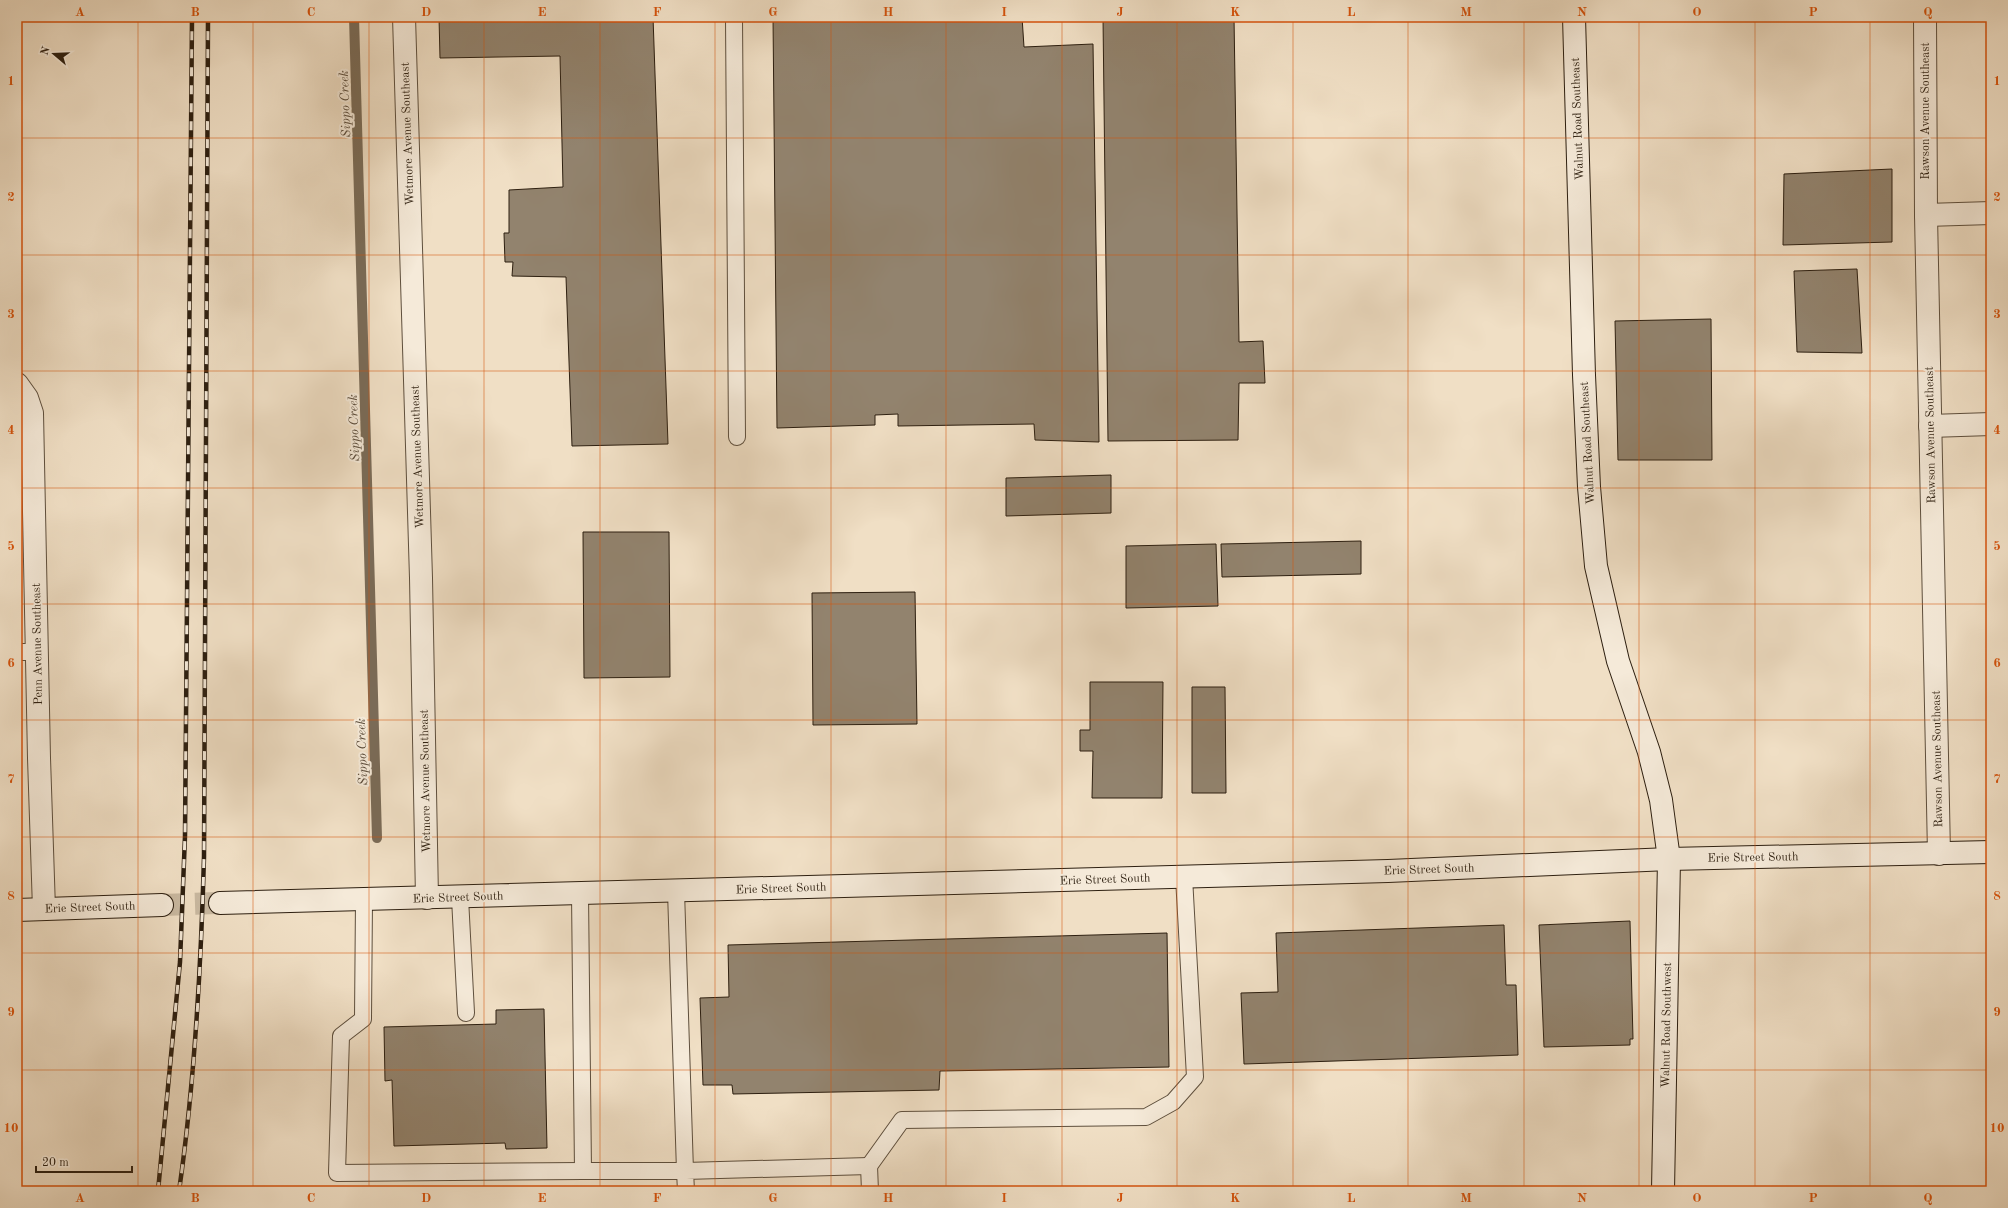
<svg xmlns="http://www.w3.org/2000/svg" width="2008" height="1208" viewBox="0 0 2008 1208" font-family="'Old Standard TT',serif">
<rect width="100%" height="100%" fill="#f0dfc5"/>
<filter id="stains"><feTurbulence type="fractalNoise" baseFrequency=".005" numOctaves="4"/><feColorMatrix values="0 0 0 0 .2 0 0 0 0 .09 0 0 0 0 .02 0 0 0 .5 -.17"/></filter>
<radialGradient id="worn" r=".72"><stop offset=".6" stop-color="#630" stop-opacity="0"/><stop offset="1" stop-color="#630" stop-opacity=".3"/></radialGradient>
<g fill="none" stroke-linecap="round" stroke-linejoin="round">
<polyline stroke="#7a6b57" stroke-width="10" points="354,17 377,838"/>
</g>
<g fill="#92836e" stroke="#2d1f10">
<polygon points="439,17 653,17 668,444 572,446 566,277 512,276 513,262 505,262 504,233 509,233 509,190 563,187 560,56 440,58"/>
<polygon points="773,17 1022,17 1024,47 1093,44 1099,442 1035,440 1034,424 898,426 898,414 875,415 875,425 777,428"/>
<polygon points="1103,17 1234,17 1239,342 1263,341 1265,383 1239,383 1238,440 1108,441"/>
<polygon points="1892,169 1892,242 1783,245 1784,174"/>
<polygon points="1857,269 1862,353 1797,352 1794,271"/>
<polygon points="1711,319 1712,460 1618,460 1615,321"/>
<polygon points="1111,475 1111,513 1006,516 1006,478"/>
<polygon points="583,532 669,532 670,677 584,678"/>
<polygon points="1361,541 1361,574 1222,577 1221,544"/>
<polygon points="1216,544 1218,606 1126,608 1126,546"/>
<polygon points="915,592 917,724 813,725 812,593"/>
<polygon points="1090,682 1163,682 1162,798 1092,798 1093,751 1080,751 1080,730 1090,730"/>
<polygon points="1192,687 1225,687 1226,793 1192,793"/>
<polygon points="1630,921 1633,1039 1630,1039 1630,1045 1544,1047 1539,925"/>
<polygon points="1504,925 1506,985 1516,985 1518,1055 1244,1064 1241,993 1278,992 1276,933"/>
<polygon points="1167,933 1169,1067 940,1071 939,1090 733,1094 732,1085 703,1085 700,998 729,997 728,945"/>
<polygon points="544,1009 547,1148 506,1149 505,1143 394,1146 392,1080 385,1081 384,1027 496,1024 496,1010"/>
</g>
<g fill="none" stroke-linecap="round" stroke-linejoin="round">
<polyline stroke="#c9b9a1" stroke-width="22" stroke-dasharray="22 11" stroke-linecap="butt" points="162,905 220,903"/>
<defs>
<g id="lane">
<polyline points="734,17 737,437"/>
<polyline points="17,652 37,652"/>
<polyline points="580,894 583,1171 685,1171 676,891"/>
<polyline points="460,898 466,1013"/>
<polyline points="364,900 363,1019 341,1036 337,1173 583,1171"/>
<polyline points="869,1166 902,1120 1146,1117 1173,1102 1195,1077 1184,877"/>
<polyline points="686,1191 685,1171 869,1166 870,1191"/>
</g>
<g id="street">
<polyline points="404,17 421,578 427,898"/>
<polyline points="1925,17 1926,215 1939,854"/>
<polyline points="1926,215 1991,213"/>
<polyline points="17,384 27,398 32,413 39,758 44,909"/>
<polyline points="1930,426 1991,424"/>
</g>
<g id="secondary">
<polyline points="1574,17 1584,375 1589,487 1596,566 1618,661 1649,752 1661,800 1669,859 1663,1191"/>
<polyline points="220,903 1388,871 1669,859 1991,852"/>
<polyline points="17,910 162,905"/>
</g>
</defs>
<use href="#lane" stroke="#5e4f3d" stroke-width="18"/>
<use href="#street" stroke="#5e4f3d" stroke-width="24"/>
<use href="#secondary" stroke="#2d1f10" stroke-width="24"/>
<use href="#lane" stroke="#f5ead9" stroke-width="16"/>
<use href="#street" stroke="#f5ead9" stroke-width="22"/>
<use href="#secondary" stroke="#f5ead9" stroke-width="22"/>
<defs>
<g id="rail">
<polyline points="158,1191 180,962 185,836 192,17"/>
<path d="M 179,1191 C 195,1081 201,968 204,857 L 208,17"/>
</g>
</defs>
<use href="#rail" stroke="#2d1f10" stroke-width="4.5"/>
<use href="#rail" stroke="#f5ead9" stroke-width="3" stroke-dasharray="9" stroke-linecap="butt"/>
</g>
<path fill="none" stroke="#d5530c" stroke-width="1" stroke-opacity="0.55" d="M 138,17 L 138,1191M 253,17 L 253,1191M 369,17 L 369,1191M 484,17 L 484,1191M 600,17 L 600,1191M 715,17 L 715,1191M 831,17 L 831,1191M 946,17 L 946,1191M 1062,17 L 1062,1191M 1177,17 L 1177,1191M 1293,17 L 1293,1191M 1408,17 L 1408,1191M 1524,17 L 1524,1191M 1639,17 L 1639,1191M 1755,17 L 1755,1191M 1870,17 L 1870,1191M 17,138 L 1991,138M 17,255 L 1991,255M 17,371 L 1991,371M 17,488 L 1991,488M 17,604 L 1991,604M 17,720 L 1991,720M 17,837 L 1991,837M 17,953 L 1991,953M 17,1070 L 1991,1070"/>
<g text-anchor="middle" stroke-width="4" stroke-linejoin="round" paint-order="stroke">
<g font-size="12" fill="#2d1f10" stroke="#f5ead9">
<text transform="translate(1925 111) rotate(-90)" y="4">Rawson Avenue Southeast</text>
<text transform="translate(1577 119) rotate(-92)" y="4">Walnut Road Southeast</text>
<text transform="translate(407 134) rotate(-92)" y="4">Wetmore Avenue Southeast</text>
<text transform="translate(1930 435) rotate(-91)" y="4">Rawson Avenue Southeast</text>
<text transform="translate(1587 443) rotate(-93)" y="4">Walnut Road Southeast</text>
<text transform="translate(417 457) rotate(-92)" y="4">Wetmore Avenue Southeast</text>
<text transform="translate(37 644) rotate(-91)" y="4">Penn Avenue Southeast</text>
<text transform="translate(1937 759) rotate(-91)" y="4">Rawson Avenue Southeast</text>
<text transform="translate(425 781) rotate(-91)" y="4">Wetmore Avenue Southeast</text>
<text transform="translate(1753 857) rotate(-1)" y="4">Erie Street South</text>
<text transform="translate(1429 869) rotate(-2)" y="4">Erie Street South</text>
<text transform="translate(1105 879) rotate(-2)" y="4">Erie Street South</text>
<text transform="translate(781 888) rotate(-2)" y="4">Erie Street South</text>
<text transform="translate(458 897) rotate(-2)" y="4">Erie Street South</text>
<text transform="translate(90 907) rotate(-2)" y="4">Erie Street South</text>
<text transform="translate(1666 1025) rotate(-89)" y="4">Walnut Road Southwest</text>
</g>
<g font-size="13" font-style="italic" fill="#5a4b3a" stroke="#f5ead9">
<text transform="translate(344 104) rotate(-92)" y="5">Sippo Creek</text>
<text transform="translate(353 428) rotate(-92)" y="5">Sippo Creek</text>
<text transform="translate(361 752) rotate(-92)" y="5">Sippo Creek</text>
</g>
</g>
<rect width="2008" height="1208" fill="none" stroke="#f0dfc5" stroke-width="44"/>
<g transform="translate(54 54) rotate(289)" stroke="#f5ead9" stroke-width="3" paint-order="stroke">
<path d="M0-3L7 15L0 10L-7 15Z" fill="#2d1f10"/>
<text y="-6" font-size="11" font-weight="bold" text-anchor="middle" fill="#2d1f10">N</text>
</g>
<path d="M36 1166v6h96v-6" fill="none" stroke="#2d1f10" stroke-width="2"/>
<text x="42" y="1166" font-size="12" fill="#2d1f10" stroke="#f5ead9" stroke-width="3" paint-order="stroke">20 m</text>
<rect x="22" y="22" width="1964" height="1164" fill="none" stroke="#d5530c" stroke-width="1.5"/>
<g font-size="13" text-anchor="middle" font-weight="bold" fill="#d5530c">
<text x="80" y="16">A</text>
<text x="195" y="16">B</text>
<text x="311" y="16">C</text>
<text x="426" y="16">D</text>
<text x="542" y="16">E</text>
<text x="657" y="16">F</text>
<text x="773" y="16">G</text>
<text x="888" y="16">H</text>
<text x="1004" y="16">I</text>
<text x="1120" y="16">J</text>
<text x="1235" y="16">K</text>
<text x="1351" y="16">L</text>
<text x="1466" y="16">M</text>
<text x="1582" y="16">N</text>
<text x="1697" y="16">O</text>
<text x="1813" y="16">P</text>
<text x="1928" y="16">Q</text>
<text x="11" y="85">1</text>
<text x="1997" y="85">1</text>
<text x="11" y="201">2</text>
<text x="1997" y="201">2</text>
<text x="11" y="318">3</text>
<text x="1997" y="318">3</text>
<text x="11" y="434">4</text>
<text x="1997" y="434">4</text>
<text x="11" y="550">5</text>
<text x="1997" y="550">5</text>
<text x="11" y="667">6</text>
<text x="1997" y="667">6</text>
<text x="11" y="783">7</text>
<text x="1997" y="783">7</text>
<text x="11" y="900">8</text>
<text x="1997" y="900">8</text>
<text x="11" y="1016">9</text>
<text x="1997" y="1016">9</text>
<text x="11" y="1132">10</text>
<text x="1997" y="1132">10</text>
<text x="80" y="1202">A</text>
<text x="195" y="1202">B</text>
<text x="311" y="1202">C</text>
<text x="426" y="1202">D</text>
<text x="542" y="1202">E</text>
<text x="657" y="1202">F</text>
<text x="773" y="1202">G</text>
<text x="888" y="1202">H</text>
<text x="1004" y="1202">I</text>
<text x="1120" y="1202">J</text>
<text x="1235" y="1202">K</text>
<text x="1351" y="1202">L</text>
<text x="1466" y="1202">M</text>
<text x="1582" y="1202">N</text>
<text x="1697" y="1202">O</text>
<text x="1813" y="1202">P</text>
<text x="1928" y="1202">Q</text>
</g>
<rect width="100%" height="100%" filter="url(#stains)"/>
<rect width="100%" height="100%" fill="url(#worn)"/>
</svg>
